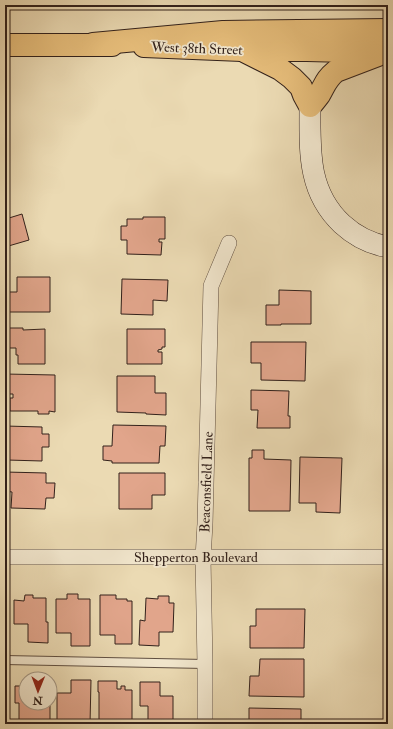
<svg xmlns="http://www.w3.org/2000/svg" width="393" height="729" viewBox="0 0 393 729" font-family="'IM FELL Double Pica',serif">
<rect width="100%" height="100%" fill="#ebdab3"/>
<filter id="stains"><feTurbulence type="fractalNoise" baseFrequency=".005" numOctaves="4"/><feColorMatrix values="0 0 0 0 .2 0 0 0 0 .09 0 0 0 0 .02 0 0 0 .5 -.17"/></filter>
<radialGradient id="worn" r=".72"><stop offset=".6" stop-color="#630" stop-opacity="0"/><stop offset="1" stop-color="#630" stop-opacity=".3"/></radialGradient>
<g fill="#e1a58b" stroke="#32211b">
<polygon points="5,209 6,209 9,218 22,214 29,240 5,247"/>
<polygon points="143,217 165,217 165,239 159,239 159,242 162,242 161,255 127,254 127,240 121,240 121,226 127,226 127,219 143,219"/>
<polygon points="17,277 50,277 50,312 5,312 5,292 17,292"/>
<polygon points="122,279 168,280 167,301 153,300 153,315 121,314"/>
<polygon points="279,290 311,291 311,324 281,324 281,325 266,325 266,305 279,305"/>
<polygon points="5,328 23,328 23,330 45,329 45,364 18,364 18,355 16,355 16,348 5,348"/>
<polygon points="127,329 165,329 165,347 162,347 162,349 158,350 158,352 162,352 162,364 127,364"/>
<polygon points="251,342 306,342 305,381 261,380 261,363 251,363"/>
<polygon points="5,374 55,375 55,412 49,411 49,414 38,414 38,411 10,411 10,398 13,398 13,394 5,394"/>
<polygon points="117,376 155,376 155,393 166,393 166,415 146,414 146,413 117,412"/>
<polygon points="251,390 289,391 288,416 290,416 290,428 257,428 258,410 251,410"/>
<polygon points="113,425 166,426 165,446 160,446 159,463 112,463 112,461 103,460 103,446 112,446"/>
<polygon points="5,426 42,427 42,434 49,434 49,447 42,447 42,461 7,460 7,444 5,444"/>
<polygon points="252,450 264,450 264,459 291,460 290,511 249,511 249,458 252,458"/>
<polygon points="300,457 342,458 340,513 316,512 316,503 299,503"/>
<polygon points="5,472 46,473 46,483 55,483 54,498 46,498 45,509 11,508 12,492 5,491"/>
<polygon points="119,473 165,473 165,495 152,495 152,509 119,509"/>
<polygon points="67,594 78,594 78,599 90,599 90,646 71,646 71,633 56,633 56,599 67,599"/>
<polygon points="25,595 33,595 33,598 46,598 46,622 48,622 48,643 28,642 28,624 14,624 14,600 24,601"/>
<polygon points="100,595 116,595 116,599 127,599 127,601 132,601 132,644 115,644 115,635 100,635"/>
<polygon points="158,596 169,596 169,603 174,603 173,632 159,632 159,646 139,645 140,620 145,621 146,598 158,599"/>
<polygon points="256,609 305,609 304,648 250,648 250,626 256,626"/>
<polygon points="260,659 304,659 304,697 249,696 250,676 259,676"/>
<polygon points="71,680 91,680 90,724 57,724 57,693 71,693"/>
<polygon points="98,681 117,681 117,689 121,689 121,686 125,686 125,690 132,690 132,724 99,724 99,692 98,692"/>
<polygon points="140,682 160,682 160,696 173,696 173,724 148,724 148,706 140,706"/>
<polygon points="15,686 26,686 26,703 50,703 50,702 50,724 19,724 19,703 15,703"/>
<polygon points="249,708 301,709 301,724 249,724"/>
</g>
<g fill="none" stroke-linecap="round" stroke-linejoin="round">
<defs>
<polyline id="lane" points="5,660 205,664"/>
<g id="street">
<polyline points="5,557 388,557"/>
<polyline points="205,724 205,664 203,558 205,524 211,286 229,243"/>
</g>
<path id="secondary" d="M 310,106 C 310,150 307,191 342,224 C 355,236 371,244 388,247"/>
<g id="primary">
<polyline points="5,45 112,45"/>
<polyline points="144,46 242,50 307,50 388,52"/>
<path d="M 246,52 L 280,69 L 292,78 L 301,87 L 304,95 L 310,106 C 313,103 316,99 319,95 C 325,85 326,79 336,71 L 378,55"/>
</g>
<polyline id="highway" points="93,44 223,32 388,30"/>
</defs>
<use href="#lane" stroke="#604f41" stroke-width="10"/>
<use href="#street" stroke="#604f41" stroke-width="16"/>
<use href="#secondary" stroke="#32211b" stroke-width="22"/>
<use href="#primary" stroke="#32211b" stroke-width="24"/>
<use href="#highway" stroke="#32211b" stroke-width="24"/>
<use href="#lane" stroke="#f2e7ce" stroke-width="8"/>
<use href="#street" stroke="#f2e7ce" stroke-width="15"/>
<use href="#secondary" stroke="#f2e7ce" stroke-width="21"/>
<use href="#primary" stroke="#e6bd7a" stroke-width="22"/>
<use href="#highway" stroke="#e6bd7a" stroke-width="22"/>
</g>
<g text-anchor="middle" stroke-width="3.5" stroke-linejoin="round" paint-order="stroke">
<g font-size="14" fill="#32211b" stroke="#f2e7ce">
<text transform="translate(197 48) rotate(2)" y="5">West 38th Street</text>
<text transform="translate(206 482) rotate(-88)" y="5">Beaconsfield Lane</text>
<text x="196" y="562">Shepperton Boulevard</text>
</g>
</g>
<rect width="393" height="729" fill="none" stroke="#ebdab3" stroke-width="20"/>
<rect x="6" y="6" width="381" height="717" fill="none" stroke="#32211b" stroke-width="2"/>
<rect x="10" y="10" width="373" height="709" fill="none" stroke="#32211b"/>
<g transform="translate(38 691) rotate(181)"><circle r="19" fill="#f2e7ce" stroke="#a59886"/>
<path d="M0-3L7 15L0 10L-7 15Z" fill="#8f2418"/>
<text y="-6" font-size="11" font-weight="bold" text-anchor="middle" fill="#32211b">N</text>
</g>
<rect width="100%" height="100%" filter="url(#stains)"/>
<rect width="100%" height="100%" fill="url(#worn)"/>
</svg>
